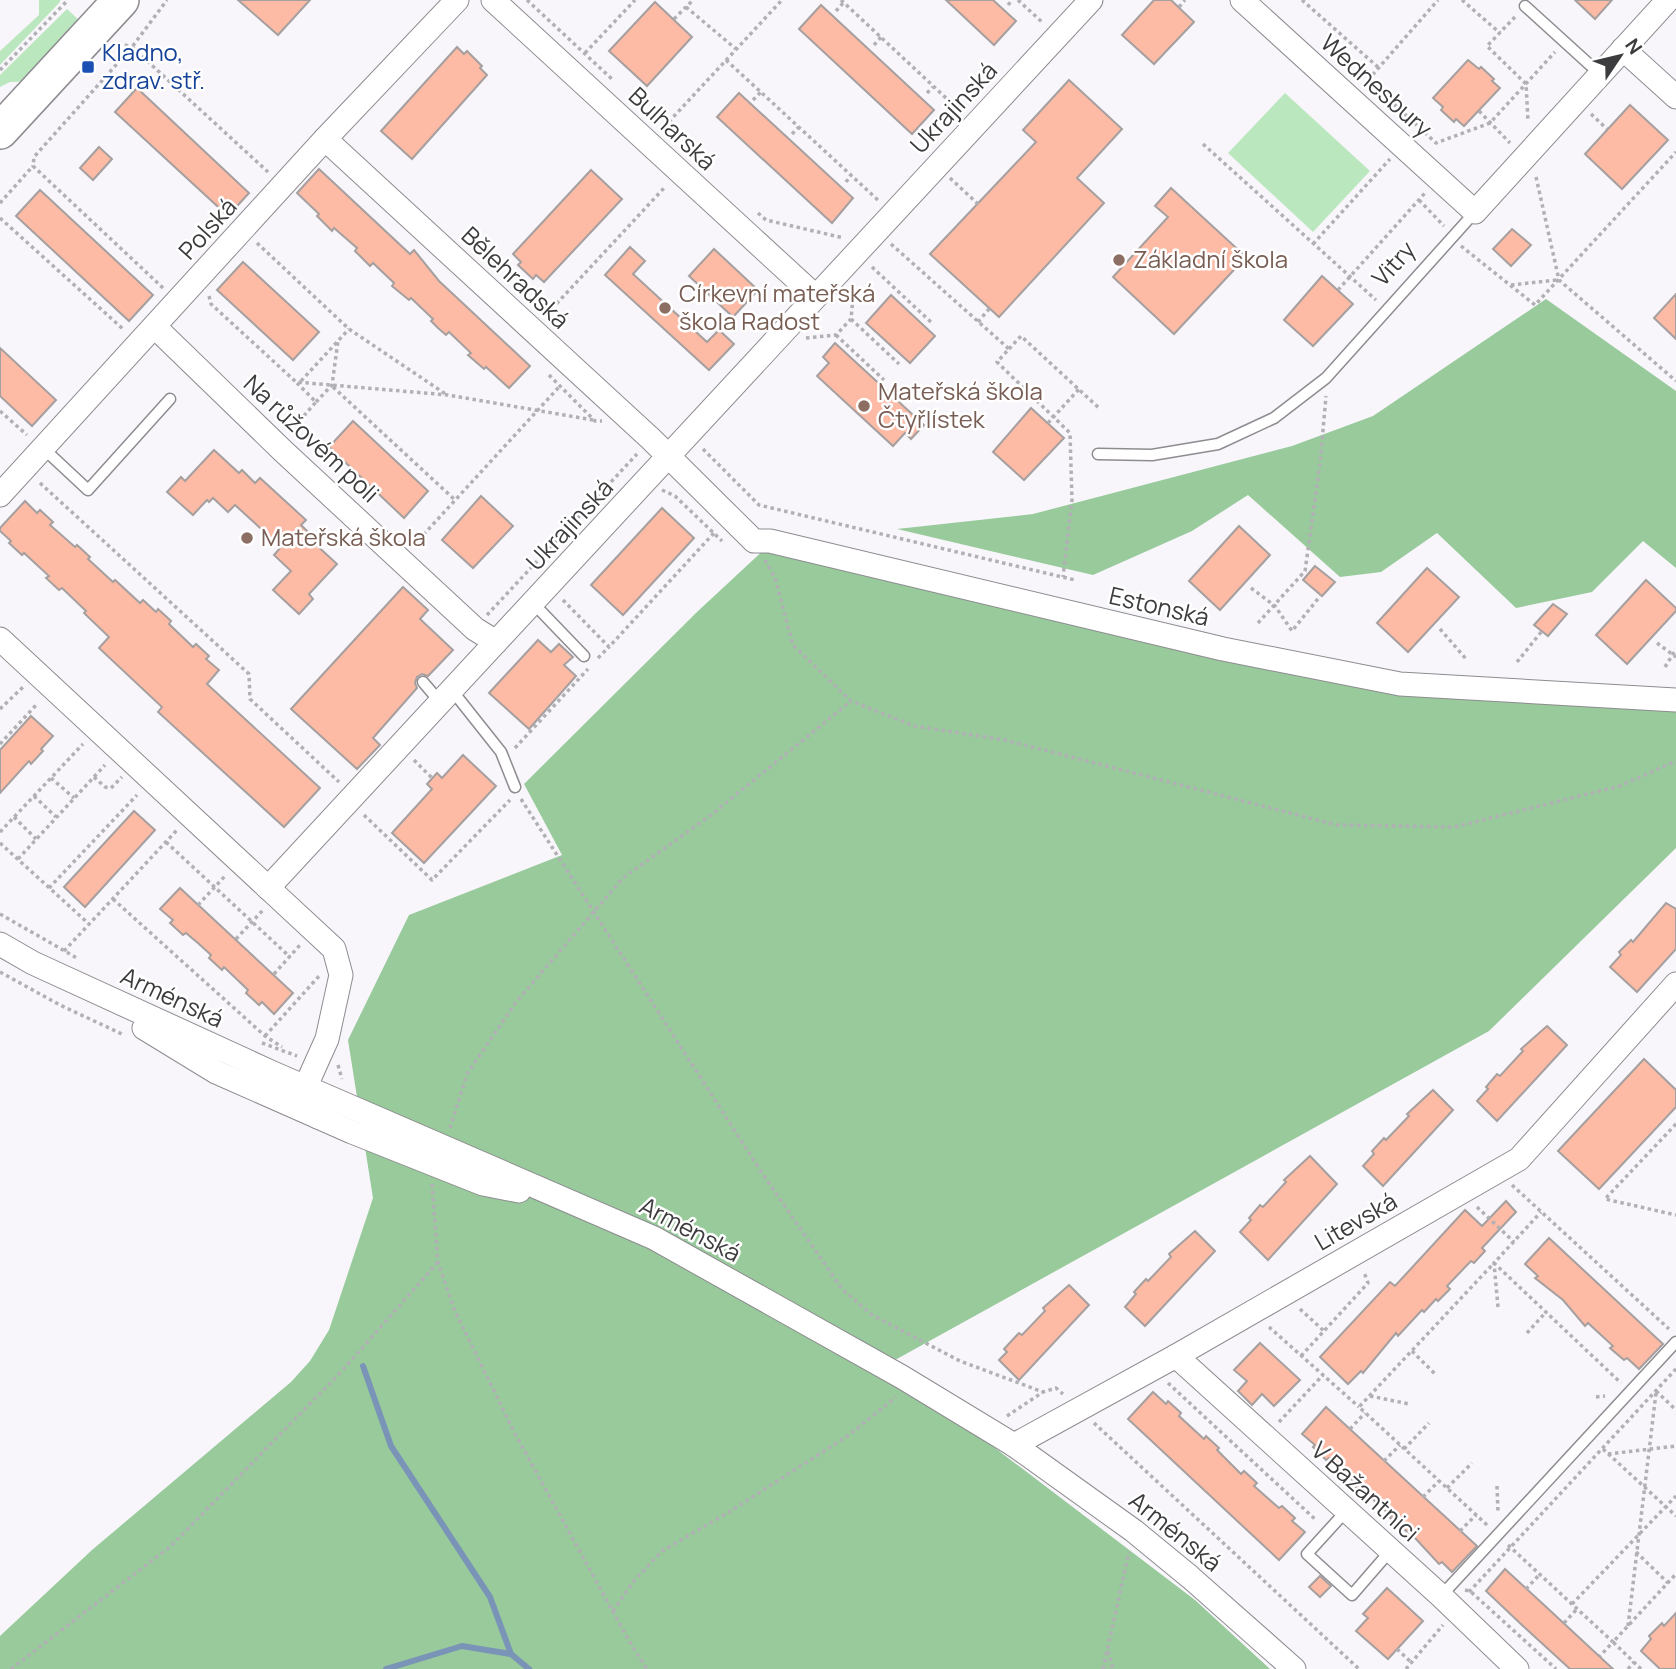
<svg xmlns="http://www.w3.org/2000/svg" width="1676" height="1669" viewBox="0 0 1676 1669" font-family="Manrope,sans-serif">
<rect width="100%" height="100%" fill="#f8f6fb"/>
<g fill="#bbe7be">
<polygon points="39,0 60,0 60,2 0,65 0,51 39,15"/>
<polygon points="67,9 82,23 35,81 10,82 0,87 0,75"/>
<polygon points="1285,93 1370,171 1313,232 1228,153"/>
</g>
<g fill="#98ca9c">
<polygon points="1546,299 1676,391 1676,568 1643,541 1592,592 1516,608 1437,533 1381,572 1340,577 1248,495 1192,531 1093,575 897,529 1033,514 1292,446 1373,416"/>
<polygon points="769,545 1208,652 1676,706 1676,848 1489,1031 886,1365 1195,1600 1270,1669 0,1669 0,1636 92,1550 291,1382 310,1361 329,1330 373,1198 348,1040 409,915 562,855 524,784 697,612"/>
</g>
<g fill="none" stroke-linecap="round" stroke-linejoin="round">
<g stroke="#7a94b8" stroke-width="6">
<polyline points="363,1366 391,1446 490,1597 511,1654 529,1669"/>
<polyline points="386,1669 462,1646 511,1654"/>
</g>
</g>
<g fill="#fdbaa5" stroke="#a5a09f" stroke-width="2">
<polygon points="238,0 310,0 278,35"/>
<polygon points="946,0 993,0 1016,21 994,45"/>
<polygon points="1154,0 1171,0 1194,22 1154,64 1122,35"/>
<polygon points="1575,0 1612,0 1595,19"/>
<polygon points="655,2 692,37 647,86 609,51"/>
<polygon points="821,5 934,110 912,134 799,29"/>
<polygon points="457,47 464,54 467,51 482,66 480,68 487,75 412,159 381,131"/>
<polygon points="1468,60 1479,69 1481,67 1494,79 1492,81 1500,88 1464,126 1456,119 1454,122 1441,110 1443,107 1433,98"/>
<polygon points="1069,80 1122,129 1077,178 1104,203 999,317 930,254 1036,142 1023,130"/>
<polygon points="137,88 249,193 228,216 115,112"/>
<polygon points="739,93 853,198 832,223 717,117"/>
<polygon points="1630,105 1668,140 1622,189 1585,154"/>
<polygon points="99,147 112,159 93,180 80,168"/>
<polygon points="319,169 410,254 414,250 439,281 530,366 509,388 486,367 484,369 468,355 471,353 449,332 446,335 438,328 431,321 433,319 411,298 409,300 392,286 394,283 373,263 370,266 355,251 357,248 334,228 332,231 317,216 319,214 297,193"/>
<polygon points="591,170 622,199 544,282 536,275 533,279 518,265 521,262 513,254"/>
<polygon points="1171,188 1246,257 1174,334 1113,277 1168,217 1155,206"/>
<polygon points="40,190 153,295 129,321 16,216"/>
<polygon points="1512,229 1531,245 1511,266 1493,249"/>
<polygon points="630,247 645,261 633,274 707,342 719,330 734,344 709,370 605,275"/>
<polygon points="714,249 758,290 733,317 689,276"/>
<polygon points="243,262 319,332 293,360 217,290"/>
<polygon points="1322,276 1353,304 1313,346 1284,320"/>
<polygon points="1676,294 1676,339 1654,318"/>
<polygon points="891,295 935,336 910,363 866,323"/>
<polygon points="835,343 924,425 911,439 905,433 893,446 817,376 829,363 823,357"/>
<polygon points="0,348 56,400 32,426 0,396"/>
<polygon points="1031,408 1064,438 1024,480 993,452"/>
<polygon points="353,421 428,491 404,518 329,447"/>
<polygon points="214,450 239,473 242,470 255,483 260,478 306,520 301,525 314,538 312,541 337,564 309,594 313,599 299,614 273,590 291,571 274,555 281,547 235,505 228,512 213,498 209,502 207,500 193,515 167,492 181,477 185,481"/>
<polygon points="481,496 513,526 473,568 442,540"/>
<polygon points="25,501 37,513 40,510 53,522 50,525 75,547 77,545 90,557 88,559 113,582 115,580 140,603 143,600 156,612 158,609 171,621 169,624 193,647 196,644 209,656 206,659 219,670 207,684 320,788 284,827 158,712 162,707 99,648 109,637 84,613 86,611 62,588 59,590 46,578 49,576 24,553 22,555 9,543 11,541 0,531 0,528"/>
<polygon points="662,508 694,538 623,615 591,585"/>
<polygon points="1239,526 1270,555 1220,610 1189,581"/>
<polygon points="1315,566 1335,582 1322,596 1303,580"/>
<polygon points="1427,568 1459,597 1408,652 1377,623"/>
<polygon points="1646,580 1676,608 1676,611 1627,664 1596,635"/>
<polygon points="403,587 428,610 420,619 453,650 428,676 422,674 417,677 415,683 417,688 373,738 380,745 357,769 291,709"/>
<polygon points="1553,604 1567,614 1548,636 1534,625"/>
<polygon points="538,640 551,652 559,644 573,657 564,665 576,676 529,729 489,693"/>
<polygon points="31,716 53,736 41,749 43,751 31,764 29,761 0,793 0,750"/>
<polygon points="463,755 496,786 424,863 392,833 432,789 427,784 437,773 442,778"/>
<polygon points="134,811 155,830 85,907 64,887"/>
<polygon points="180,888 293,993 274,1014 262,1002 259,1005 246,993 248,990 224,967 222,970 209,958 211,955 199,944 186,933 183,935 170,923 173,920 160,909"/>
<polygon points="1666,903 1676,909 1676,949 1637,992 1610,967 1621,955 1619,952 1631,940 1633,942"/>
<polygon points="1547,1026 1567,1045 1497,1121 1477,1101 1488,1089 1486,1087 1497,1074 1500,1076 1523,1051 1521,1049"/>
<polygon points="1644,1059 1676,1090 1676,1107 1599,1189 1558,1151"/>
<polygon points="1433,1090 1453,1110 1383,1186 1363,1166 1374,1154 1372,1151 1384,1138 1386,1140 1409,1116 1407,1114"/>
<polygon points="1310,1156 1337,1184 1268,1260 1240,1232 1251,1220 1249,1218 1260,1205 1263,1207 1286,1182 1284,1180"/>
<polygon points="1506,1201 1516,1212 1482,1248 1485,1251 1474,1263 1471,1261 1447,1286 1450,1289 1438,1301 1436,1299 1424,1312 1422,1310 1398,1336 1396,1333 1363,1373 1361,1371 1348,1384 1320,1357 1390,1282 1395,1286 1465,1210 1482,1226"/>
<polygon points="1195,1231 1215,1251 1145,1326 1125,1307 1136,1294 1134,1292 1146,1279 1148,1281 1171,1257 1169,1254"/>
<polygon points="1549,1238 1663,1344 1639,1369 1627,1358 1624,1360 1610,1348 1613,1346 1588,1323 1585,1326 1563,1300 1535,1278 1538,1276 1525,1264"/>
<polygon points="1069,1285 1089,1305 1019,1380 999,1360 1007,1352 1004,1349 1019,1333 1022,1335 1045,1311 1043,1308"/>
<polygon points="1260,1343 1300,1380 1274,1406 1262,1394 1252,1405 1238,1391 1247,1381 1234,1370"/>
<polygon points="1153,1392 1166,1404 1168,1401 1181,1413 1179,1416 1204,1439 1206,1436 1219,1448 1217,1450 1241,1474 1244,1471 1257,1483 1254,1486 1279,1508 1282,1506 1295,1518 1292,1521 1305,1532 1279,1560 1128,1419"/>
<polygon points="1326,1407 1477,1546 1452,1572 1442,1562 1439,1564 1416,1539 1389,1517 1391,1516 1378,1504 1366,1493 1364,1495 1351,1482 1353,1480 1329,1458 1326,1460 1313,1447 1315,1445 1302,1434"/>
<polygon points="1505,1569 1543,1604 1613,1669 1570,1669 1523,1626 1486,1591"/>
<polygon points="1320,1576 1331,1586 1320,1597 1309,1587"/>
<polygon points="1387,1588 1423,1621 1388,1659 1356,1631 1368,1618 1363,1614"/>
<polygon points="1676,1613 1676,1669 1660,1669 1641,1651 1651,1639 1649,1636 1662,1623 1664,1626"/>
</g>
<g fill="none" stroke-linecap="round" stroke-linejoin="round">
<defs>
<g id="service">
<polyline points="1525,6 1590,65 1602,73"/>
<polyline points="43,448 88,490 170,399"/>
<polyline points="1098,454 1152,455 1218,444 1274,418 1326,378 1475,212"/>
<polyline points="533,603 584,656"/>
<polyline points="423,682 440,702"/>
<polyline points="451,689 501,752 515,787"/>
<polyline points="1347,1510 1307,1554 1352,1595 1391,1550"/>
<polyline points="1441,1596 1676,1342"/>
</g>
<g id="minor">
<polyline points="493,0 815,296"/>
<polyline points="1242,0 1475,212 1668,0"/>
<polyline points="1623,49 1676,97"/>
<polyline points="325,139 651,439 754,541 770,541 1223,649 1400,684 1676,700"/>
<polyline points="155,327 283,451 475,629 496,642"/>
<polyline points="0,495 325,139 457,0"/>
<polyline points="0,639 334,949 341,975 327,1039 309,1079 305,1097 318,1117"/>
<polyline points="268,888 1091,0"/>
<polyline points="0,944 33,963 273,1073 654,1238 902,1377 1014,1445 1134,1531 1190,1577 1294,1669"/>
<polyline points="144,1028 216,1072 352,1132 483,1184 519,1191"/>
<polyline points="1176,1356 1441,1596 1517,1669"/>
<polyline points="1014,1445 1176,1356 1519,1159 1676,984"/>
</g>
<polyline id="primary" points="0,131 121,0"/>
</defs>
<use href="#service" stroke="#8e8c90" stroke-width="13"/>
<use href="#minor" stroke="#8e8c90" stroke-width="25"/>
<use href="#primary" stroke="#8e8c90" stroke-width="38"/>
<g stroke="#b1b0b4" stroke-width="3.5" stroke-dasharray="3.5 3.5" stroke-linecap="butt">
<polyline points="527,0 613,80"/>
<polyline points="841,0 960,111"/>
<polyline points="1018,0 1042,22"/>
<polyline points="1302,0 1379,68"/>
<polyline points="1462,0 1500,33"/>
<polyline points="1008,5 1012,0"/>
<polyline points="686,7 736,49"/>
<polyline points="1179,7 1185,0"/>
<polyline points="836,11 844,2"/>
<polyline points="1515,17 1487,46 1526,84 1528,121"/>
<polyline points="674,19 693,0"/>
<polyline points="118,43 132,47 268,172"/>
<polyline points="874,45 881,37"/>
<polyline points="585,53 635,0"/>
<polyline points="726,60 879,201"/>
<polyline points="0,70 68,0"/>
<polyline points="1368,80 1436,143 1490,123 1555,52"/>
<polyline points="1368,80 1438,0"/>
<polyline points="927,93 933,87"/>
<polyline points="753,100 761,92"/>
<polyline points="1479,111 1510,143"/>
<polyline points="1591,114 1607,129"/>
<polyline points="664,127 782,0"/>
<polyline points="792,134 799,127"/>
<polyline points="1203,144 1376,300"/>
<polyline points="1536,177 1559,280 1676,381"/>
<polyline points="950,178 978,204"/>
<polyline points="846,182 851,175"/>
<polyline points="1419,200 1444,226"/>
<polyline points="0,203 33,166"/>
<polyline points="758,213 766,220 844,238"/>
<polyline points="0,218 123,329"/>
<polyline points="257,243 349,329 447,395"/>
<polyline points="891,244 1009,349 997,362 1070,433 1072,500 1063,577"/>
<polyline points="1313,244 1390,159"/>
<polyline points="1461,246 1535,305 1676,152"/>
<polyline points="872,267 932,323"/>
<polyline points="1511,285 1557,280"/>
<polyline points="163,288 33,166 34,157 132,47 167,0"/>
<polyline points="1338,290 1425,193"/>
<polyline points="209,296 211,304 296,382 448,395 593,420"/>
<polyline points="547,314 665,187"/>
<polyline points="851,319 899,364"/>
<polyline points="978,322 989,309"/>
<polyline points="836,335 884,380"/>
<polyline points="806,338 836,335 851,319 854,287"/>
<polyline points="1009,349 1021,336 1099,408"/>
<polyline points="549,375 595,421 602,421"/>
<polyline points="301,381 349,329"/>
<polyline points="333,387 455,500"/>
<polyline points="316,402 332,385 338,341"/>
<polyline points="0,411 27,435"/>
<polyline points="1048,423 1079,389"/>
<polyline points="293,433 294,427 316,402 297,383"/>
<polyline points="703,449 759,505 1075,580"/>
<polyline points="40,483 249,674 250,699 339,782"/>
<polyline points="662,490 675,496 722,541"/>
<polyline points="414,545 559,387"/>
<polyline points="765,560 775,578 793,645 851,701 914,726 1005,740 1337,825 1454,827 1620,786 1676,761"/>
<polyline points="1251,588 1275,606 1292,631 1321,595"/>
<polyline points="563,600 609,647 714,533"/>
<polyline points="487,615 637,454"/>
<polyline points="1258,623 1305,571 1320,464 1326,396"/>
<polyline points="1440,629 1467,660"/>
<polyline points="1657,643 1676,657"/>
<polyline points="598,658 609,647"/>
<polyline points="1517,662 1542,631"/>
<polyline points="1665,667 1676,649"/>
<polyline points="0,709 23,687"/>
<polyline points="0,744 38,703"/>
<polyline points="515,748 588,669"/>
<polyline points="414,760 432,778"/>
<polyline points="94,777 105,787 111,788 122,777"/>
<polyline points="51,778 74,798"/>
<polyline points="34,796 56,817"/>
<polyline points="521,799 762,1173 842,1289 872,1315 960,1361 1043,1392"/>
<polyline points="364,815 432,880 510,800"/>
<polyline points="14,817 36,839"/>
<polyline points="0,832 83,744"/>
<polyline points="166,842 290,957"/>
<polyline points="0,843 89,924"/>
<polyline points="18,859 105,765"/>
<polyline points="49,888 137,795"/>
<polyline points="113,899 265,1036 282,1047"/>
<polyline points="198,905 225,876"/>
<polyline points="0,914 77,958"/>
<polyline points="236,939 263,910"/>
<polyline points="64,951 177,830"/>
<polyline points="0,972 60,1005 124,1035"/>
<polyline points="274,974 300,945"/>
<polyline points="265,1036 320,975"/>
<polyline points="262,1043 297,1056"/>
<polyline points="338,1065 342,1079"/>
<polyline points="1676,1124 1605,1199 1676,1215"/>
<polyline points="450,1128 467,1074 516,1002 623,878 711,815 851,701"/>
<polyline points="432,1184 438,1262 454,1309 513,1430 628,1639 647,1669"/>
<polyline points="1512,1185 1669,1329"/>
<polyline points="1477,1207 1514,1242"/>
<polyline points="1498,1307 1494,1263 1541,1212"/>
<polyline points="1300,1309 1324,1331"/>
<polyline points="1269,1327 1359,1407"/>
<polyline points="1527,1333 1546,1312"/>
<polyline points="1412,1351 1436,1375"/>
<polyline points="1301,1356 1368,1283 1364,1272"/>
<polyline points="1168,1383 1317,1521"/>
<polyline points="1656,1391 1676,1410"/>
<polyline points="1370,1396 1409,1404"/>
<polyline points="1596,1397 1605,1396"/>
<polyline points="1007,1416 1043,1392 1056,1388 1063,1394"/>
<polyline points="1279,1422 1323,1375"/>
<polyline points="1094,1423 1359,1669"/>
<polyline points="1350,1429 1365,1413"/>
<polyline points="1404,1449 1429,1423"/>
<polyline points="1603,1449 1676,1516"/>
<polyline points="1608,1454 1676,1446"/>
<polyline points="1384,1461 1400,1445"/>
<polyline points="1497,1486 1498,1512"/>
<polyline points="1447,1488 1472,1463"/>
<polyline points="1423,1497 1439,1481"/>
<polyline points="1487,1525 1359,1407 1494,1263 1621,1383"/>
<polyline points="1460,1531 1476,1515"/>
<polyline points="1508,1545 1613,1642 1600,1656"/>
<polyline points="1636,1552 1668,1583"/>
<polyline points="1526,1589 1540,1574"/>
<polyline points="1465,1590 1470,1591 1556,1669"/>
<polyline points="1469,1592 1676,1369"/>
<polyline points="1572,1604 1676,1496"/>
<polyline points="613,1611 633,1582 662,1551 729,1512 849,1435 896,1397"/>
<polyline points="1564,1623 1577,1609"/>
<polyline points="1628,1626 1656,1393"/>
<polyline points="1397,1649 1412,1663"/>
<polyline points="1108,1651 1113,1669"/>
<polyline points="11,1669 171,1546 340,1373 438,1262"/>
<polyline points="1103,1669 1129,1552"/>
<polyline points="1406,1669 1443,1625"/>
<polyline points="1628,1669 1634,1662"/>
<polyline points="1641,1669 1613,1642 1676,1574"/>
</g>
<use href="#service" stroke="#fff" stroke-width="10"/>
<use href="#minor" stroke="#fff" stroke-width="23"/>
<use href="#primary" stroke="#fff" stroke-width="35"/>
</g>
<rect fill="#1a4fb4" stroke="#fff" stroke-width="2.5" x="81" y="60" width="14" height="14" rx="3.5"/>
<g fill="#8d6e63" stroke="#fff" stroke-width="2.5">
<circle cx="1119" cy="260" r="7"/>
<circle cx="665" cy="308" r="7"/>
<circle cx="864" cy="406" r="7"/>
<circle cx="247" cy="538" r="7"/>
</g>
<g text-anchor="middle" stroke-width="5" stroke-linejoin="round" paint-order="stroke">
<g font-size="24" fill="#164399" stroke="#fff" text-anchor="start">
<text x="102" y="61">Kladno,<tspan x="102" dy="28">zdrav. stř.</tspan></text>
</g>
<g font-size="24" fill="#3c3b3d" stroke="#fff">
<text transform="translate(1376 86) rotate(42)" y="8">Wednesbury</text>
<text transform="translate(954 108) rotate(-47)" y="8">Ukrajinská</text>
<text transform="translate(672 129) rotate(43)" y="8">Bulharská</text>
<text transform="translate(208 229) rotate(-48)" y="8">Polská</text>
<text transform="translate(1394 264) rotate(-48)" y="8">Vitry</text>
<text transform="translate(515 278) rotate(43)" y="8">Bělehradská</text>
<text transform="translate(311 439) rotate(43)" y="8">Na růžovém poli</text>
<text transform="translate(570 525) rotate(-47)" y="8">Ukrajinská</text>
<text transform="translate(1159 607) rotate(13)" y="8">Estonská</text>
<text transform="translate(172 998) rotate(25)" y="8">Arménská</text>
<text transform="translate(1356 1222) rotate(-30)" y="8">Litevská</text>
<text transform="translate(690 1230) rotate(28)" y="8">Arménská</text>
<text transform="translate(1365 1492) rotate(42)" y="8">V Bažantnici</text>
<text transform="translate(1175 1532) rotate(39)" y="8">Arménská</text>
</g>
<g font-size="24" fill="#785e54" stroke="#fff" text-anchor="start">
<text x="1133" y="268">Základní škola</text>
<text x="679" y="302">Církevní mateřská<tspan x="679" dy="28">škola Radost</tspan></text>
<text x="878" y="400">Mateřská škola<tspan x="878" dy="28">Čtyřlístek</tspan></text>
<text x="261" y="546">Mateřská škola</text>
</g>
</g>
<g transform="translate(1620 56) rotate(55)" stroke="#ffffff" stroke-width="5" paint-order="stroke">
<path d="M0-5L12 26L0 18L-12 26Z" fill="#3c3b3d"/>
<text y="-10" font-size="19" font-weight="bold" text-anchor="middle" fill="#3c3b3d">N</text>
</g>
</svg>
